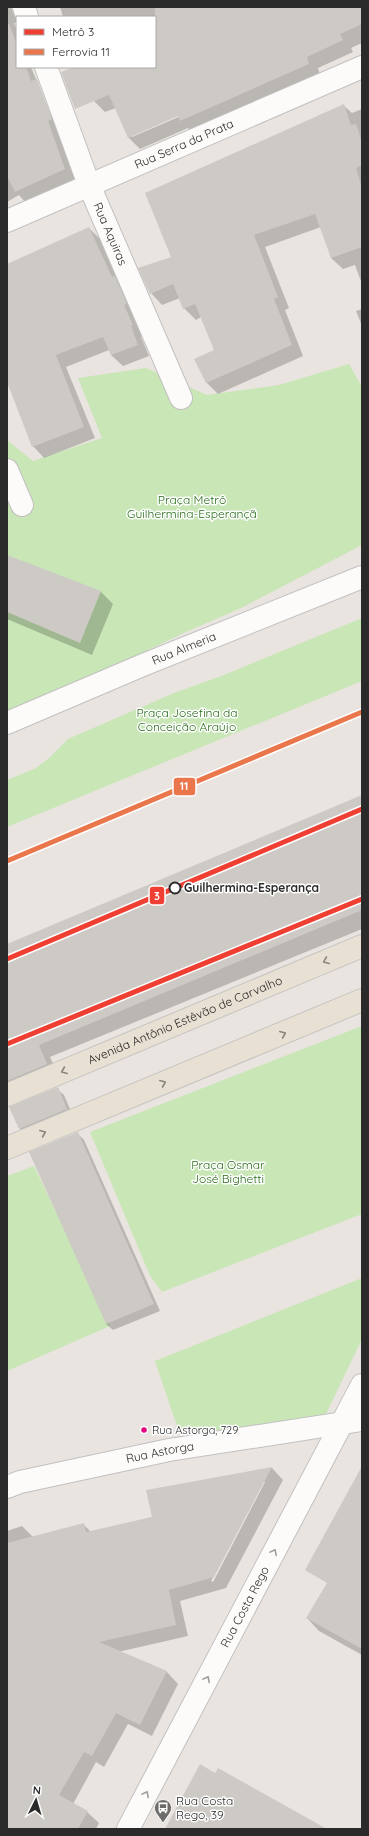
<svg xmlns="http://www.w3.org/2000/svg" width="369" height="1836" viewBox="0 0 369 1836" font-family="Quicksand,sans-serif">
<rect width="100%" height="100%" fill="#e9e4df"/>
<g fill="#c9e6b6">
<polygon points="349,364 362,387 362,545 239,609 186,632 108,669 7,711 7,440 33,461 102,438 78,378 146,368 207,395 279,385"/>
<polygon points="362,618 362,681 7,827 7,780 36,768 48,759 68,739 174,693 224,675"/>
<polygon points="362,1026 362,1214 162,1292 150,1276 90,1132"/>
<polygon points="34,1166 110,1326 7,1371 7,1176"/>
<polygon points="362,1278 362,1339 325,1416 180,1435 155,1361"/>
</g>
<g fill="#0003" fill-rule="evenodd">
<polygon points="7,7 11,7 17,22 14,23 17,31 17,67 31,67 50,114 53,118 75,180 26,203 19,195 7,202"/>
<path d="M 60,7 L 362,7 L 362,43 L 351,48 L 353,52 L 318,68 L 320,75 L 192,132 L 188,128 L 140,149 L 128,137 L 116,108 L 105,112 L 94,101 L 81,67 L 155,67 L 155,17 L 63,17 ZM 182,113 L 183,115 L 132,137 L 132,135 Z"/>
<polygon points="343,105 352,113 362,109 362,284 355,265 343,269 331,258 321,227 265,247 289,308 285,310 303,356 218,394 206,382 216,350 201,317 196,320 184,308 180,298 162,305 151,293 173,257"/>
<polygon points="89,228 100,239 144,336 141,337 149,356 123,366 111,355 109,350 66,367 95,438 44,458 33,446 7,381 7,265"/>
<polygon points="362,309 362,326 356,311"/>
<polygon points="7,556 101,592 113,604 92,655 7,619"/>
<polygon points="362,797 362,929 50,1057 59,1077 7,1091 7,945"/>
<polygon points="57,1089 64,1095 73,1116 26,1135 20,1129 11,1107"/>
<polygon points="77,1133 84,1140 160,1311 113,1330 106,1324"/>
<path d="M 272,1468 L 283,1480 L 226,1588 L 180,1601 L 188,1636 L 118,1652 L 167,1672 L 178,1684 L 152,1736 L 128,1724 L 104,1767 L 96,1762 L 73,1804 L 87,1812 L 99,1823 L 96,1829 L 7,1829 L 7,1531 L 22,1526 L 33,1537 L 84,1525 L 91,1532 L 153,1517 L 147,1491 ZM 263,1482 L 265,1482 L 213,1582 L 211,1581 Z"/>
<polygon points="362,1605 362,1655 319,1631 307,1618"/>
</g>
<g fill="#cdcac6">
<polygon points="155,7 362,7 362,24 340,34 343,40 307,57 309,64 180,121 178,116 128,138 109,95 75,109 61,72 74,67 155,67"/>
<polygon points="7,24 9,24 17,45 17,67 26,67 31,81 37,79 52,119 48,121 65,169 15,192 7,176"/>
<polygon points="344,104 351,125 356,124 362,142 362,165 356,168 362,188 362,247 331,258 315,214 254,235 278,297 274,299 292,345 206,383 194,359 214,350 195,304 183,309 173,284 150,294 138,268 171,257 145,193"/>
<polygon points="89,227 112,277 115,276 127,304 124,305 133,325 131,326 138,345 111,355 103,337 56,355 84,427 32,447 7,382 7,264"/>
<polygon points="7,555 101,591 80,643 7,612"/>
<polygon points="362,795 362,910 39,1045 47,1064 7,1081 7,944"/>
<polygon points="58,1087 67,1109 19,1129 9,1107"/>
<polygon points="78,1132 154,1304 106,1324 29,1152"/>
<polygon points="362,1466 362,1649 306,1618 327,1583 305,1570"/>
<polygon points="272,1467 214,1577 169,1590 176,1625 99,1642 167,1671 140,1725 116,1713 92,1756 84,1752 59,1795 88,1811 78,1829 7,1829 7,1543 84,1523 86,1532 152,1517 146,1490"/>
<polygon points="200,1764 215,1773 218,1768 327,1829 165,1829"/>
</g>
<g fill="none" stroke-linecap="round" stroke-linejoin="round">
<defs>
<g id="minor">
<polyline points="24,7 27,17"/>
<path id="s1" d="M 46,67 L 89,185 L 181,398"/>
<path id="s2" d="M 7,221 L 362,67"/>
<polyline points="7,470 22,505"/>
<path id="s3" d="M 7,1487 L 20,1482 L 169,1450 L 362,1420"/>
<path id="s4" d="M 128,1829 L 362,1385"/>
</g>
<g id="tertiary">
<path id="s5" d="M 7,723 L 143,665 L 362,577"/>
</g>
<g id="trunk">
<path id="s6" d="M 7,1095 L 362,946"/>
<polyline points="7,1148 362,1000"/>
</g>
</defs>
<use href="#minor" stroke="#c2c0c1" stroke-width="24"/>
<use href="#tertiary" stroke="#c2c0c1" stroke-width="24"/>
<use href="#trunk" stroke="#c4c3c1" stroke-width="24"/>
<use href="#minor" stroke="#fcfbfa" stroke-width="22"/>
<use href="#tertiary" stroke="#fcfbfa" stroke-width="22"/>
<use href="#trunk" stroke="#e8e0d2" stroke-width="22"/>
<defs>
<polyline id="rail-1" points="7,861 362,712"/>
</defs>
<use href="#rail-1" stroke="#fff" stroke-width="8"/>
<use href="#rail-1" stroke="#ea764c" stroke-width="5"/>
<defs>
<g id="metro-1">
<polyline points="7,959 362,809"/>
<polyline points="7,1044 362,899"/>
</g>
</defs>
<use href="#metro-1" stroke="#fff" stroke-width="8"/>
<use href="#metro-1" stroke="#ef3f32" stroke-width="5"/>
</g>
<defs><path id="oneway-chevron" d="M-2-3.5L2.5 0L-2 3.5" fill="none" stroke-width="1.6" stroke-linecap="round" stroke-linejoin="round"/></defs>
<g stroke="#89857e">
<use href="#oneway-chevron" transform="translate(326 961) rotate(157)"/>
<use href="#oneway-chevron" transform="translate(283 1034) rotate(-23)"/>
<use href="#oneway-chevron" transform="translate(64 1071) rotate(157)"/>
<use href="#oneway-chevron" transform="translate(163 1083) rotate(-23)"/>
<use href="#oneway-chevron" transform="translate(43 1133) rotate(-23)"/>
</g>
<g stroke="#9e9d9c">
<use href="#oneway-chevron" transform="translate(274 1552) rotate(-62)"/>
<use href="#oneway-chevron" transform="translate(207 1679) rotate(-62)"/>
<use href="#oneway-chevron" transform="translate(146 1794) rotate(-62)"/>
</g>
<defs>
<symbol id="bus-pin" viewBox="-11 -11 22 30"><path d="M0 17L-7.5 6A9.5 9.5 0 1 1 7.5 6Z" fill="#6d6b69" stroke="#fff"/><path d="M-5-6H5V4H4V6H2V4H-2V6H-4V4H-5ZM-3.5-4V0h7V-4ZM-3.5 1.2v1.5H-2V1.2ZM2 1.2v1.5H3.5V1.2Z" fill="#fff"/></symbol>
</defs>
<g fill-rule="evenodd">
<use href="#bus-pin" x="153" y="1798" width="20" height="27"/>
</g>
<circle fill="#fff" stroke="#2a2a2a" stroke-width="2" cx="175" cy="888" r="5.5"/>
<circle fill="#e5007d" stroke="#fff" stroke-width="1.5" cx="144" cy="1430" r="3.5"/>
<g text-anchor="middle" stroke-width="3" stroke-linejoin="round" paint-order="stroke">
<g font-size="11" fill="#2a2a2a" stroke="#fff" text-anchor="start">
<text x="152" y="1434">Rua Astorga, 729</text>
</g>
<g font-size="12" fill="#2a2a2a" stroke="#fff">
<text dy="4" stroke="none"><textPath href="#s2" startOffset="193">Rua Serra da Prata</textPath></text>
<text dy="4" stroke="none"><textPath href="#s1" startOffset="179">Rua Aquiras</textPath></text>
<text dy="4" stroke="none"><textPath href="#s5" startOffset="192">Rua Almeria</textPath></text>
<text dy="4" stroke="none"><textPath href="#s6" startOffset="193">Avenida Antônio Estêvão de Carvalho</textPath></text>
<text dy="4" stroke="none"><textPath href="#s3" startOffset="157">Rua Astorga</textPath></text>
<text dy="4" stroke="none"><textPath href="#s4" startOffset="251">Rua Costa Rego</textPath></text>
</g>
<g font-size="12" fill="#266b16" stroke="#fff">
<text x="192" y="504">Praça Metrô<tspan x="192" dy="14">Guilhermina-Esperançã</tspan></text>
<text x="187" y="717">Praça Josefina da<tspan x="187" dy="14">Conceição Araújo</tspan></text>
<text x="228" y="1169">Praça Osmar<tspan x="228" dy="14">José Bighetti</tspan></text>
</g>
<g font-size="12" font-weight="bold" fill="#2a2a2a" stroke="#fff" text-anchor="start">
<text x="184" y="892">Guilhermina-Esperança</text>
</g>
<g font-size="12" fill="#2a2a2a" stroke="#fff" text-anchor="start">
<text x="176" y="1805">Rua Costa<tspan x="176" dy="14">Rego, 39</tspan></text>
</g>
</g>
<g stroke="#fff" stroke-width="1.5">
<rect x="173" y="777" width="23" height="19" rx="4" fill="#ea764c"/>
<rect x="149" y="886" width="16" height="19" rx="4" fill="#ef3f32"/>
</g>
<g font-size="11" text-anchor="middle" font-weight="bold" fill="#fff">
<text x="184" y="790">11</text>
<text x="157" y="900">3</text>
</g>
<rect width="369" height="1836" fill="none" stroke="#2a2a2a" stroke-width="16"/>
<rect x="16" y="16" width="140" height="52" fill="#ffffff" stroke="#aaaaaa"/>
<rect x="24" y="29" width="20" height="6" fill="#ef3f32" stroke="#aaaaaa"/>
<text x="52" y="36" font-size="12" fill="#2a2a2a">Metrô 3</text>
<rect x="24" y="49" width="20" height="6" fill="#ea764c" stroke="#aaaaaa"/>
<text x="52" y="56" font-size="12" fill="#2a2a2a">Ferrovia 11</text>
<g transform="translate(36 1800) rotate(5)" stroke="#ffffff" stroke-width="3" paint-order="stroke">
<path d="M0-3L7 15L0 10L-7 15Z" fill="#2a2a2a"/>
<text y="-6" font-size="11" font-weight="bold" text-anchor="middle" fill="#2a2a2a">N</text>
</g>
</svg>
